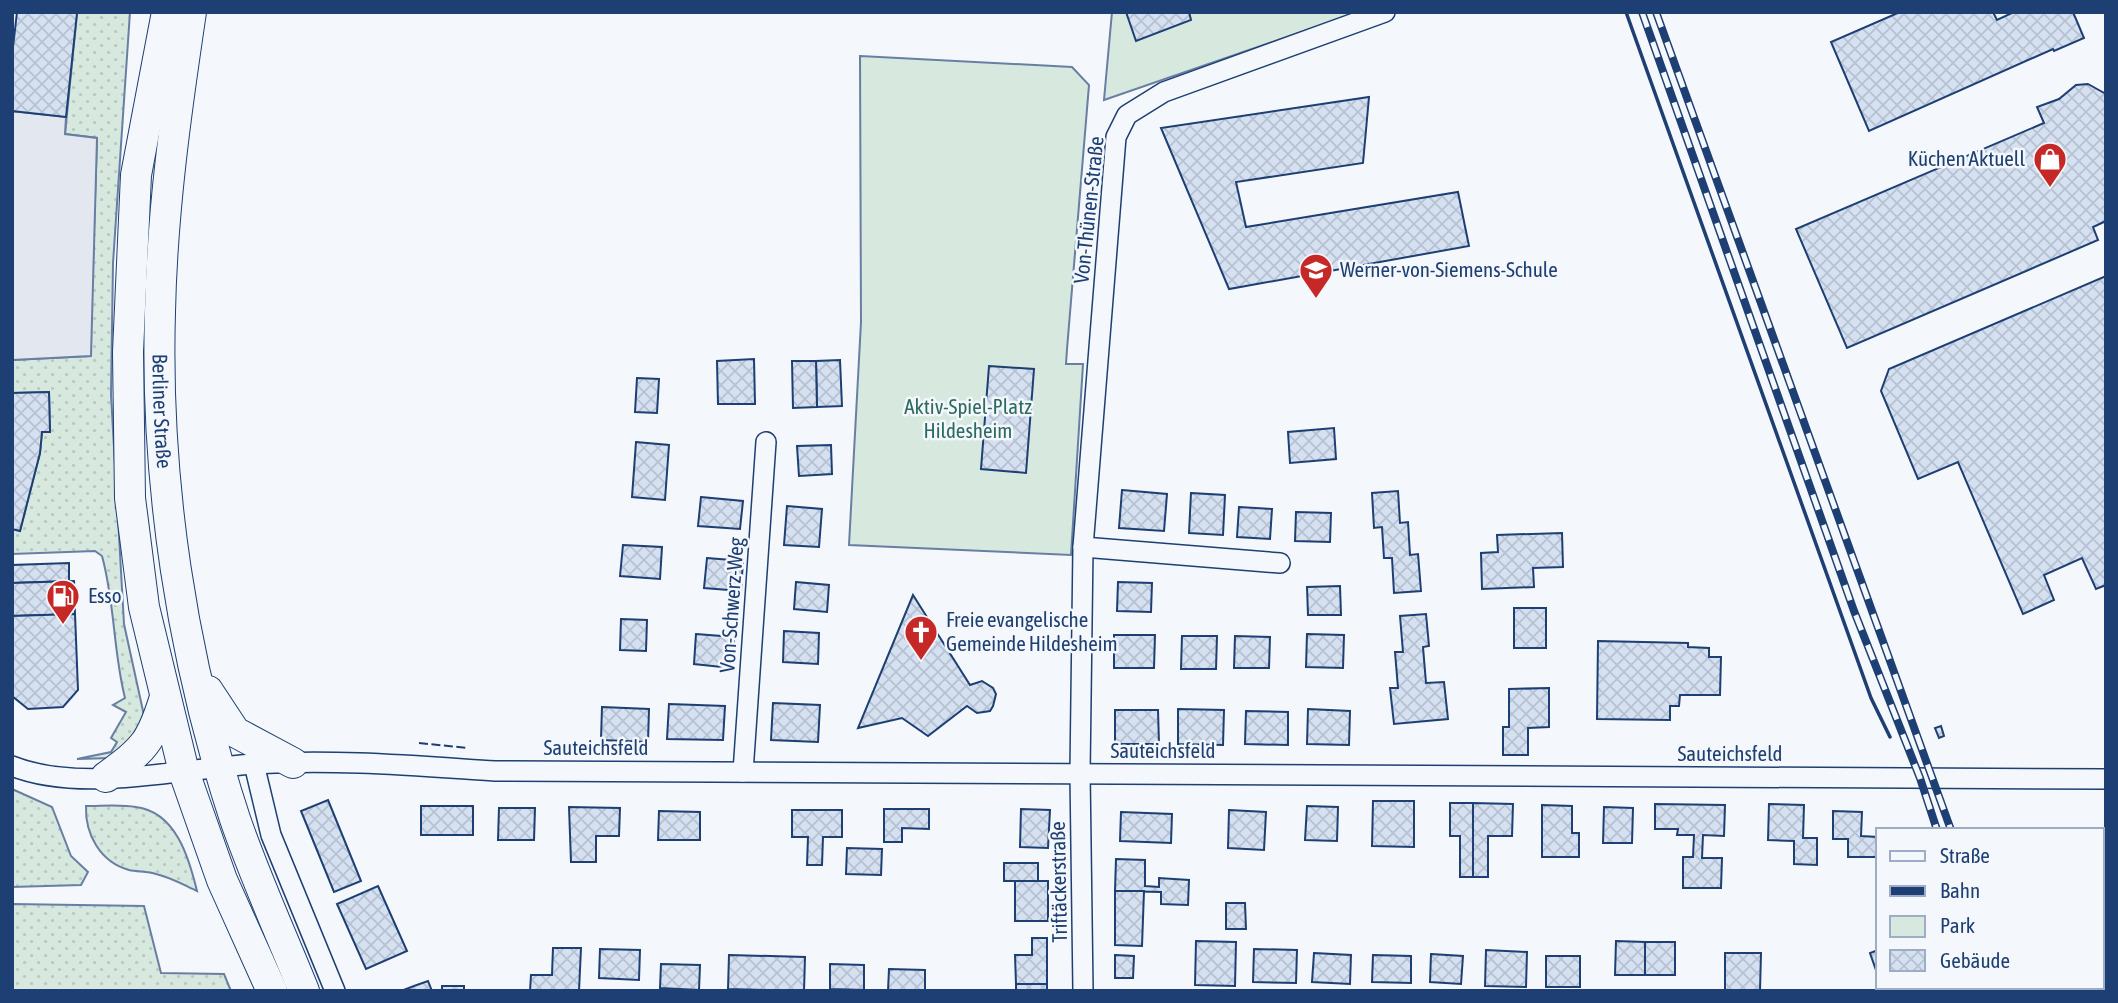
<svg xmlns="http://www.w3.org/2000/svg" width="2118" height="1003" viewBox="0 0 2118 1003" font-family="'Asap Condensed',sans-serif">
<defs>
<pattern id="grass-dots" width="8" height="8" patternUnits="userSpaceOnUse" patternTransform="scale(1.75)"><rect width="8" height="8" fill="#d7e8df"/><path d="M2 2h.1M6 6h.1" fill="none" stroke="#b8c8c3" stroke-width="1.8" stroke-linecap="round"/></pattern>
<pattern id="building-cross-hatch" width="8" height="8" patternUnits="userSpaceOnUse" patternTransform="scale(1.75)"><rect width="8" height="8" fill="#d5e0f0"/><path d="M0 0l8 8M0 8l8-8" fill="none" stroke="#b6c1d1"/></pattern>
</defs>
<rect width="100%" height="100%" fill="#f4f7fb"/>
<g fill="url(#grass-dots)" stroke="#687fa3" stroke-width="2">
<path d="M 71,12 L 130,12 L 113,263 L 111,395 L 124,624 L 145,720 L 144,732 L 112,758 L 77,759 L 111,752 L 117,742 L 111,738 L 126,712 L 113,705 L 125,698 C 113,651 115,603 102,556 L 95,551 L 12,554 L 12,529 L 20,531 L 40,453 L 42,432 L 50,431 L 49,392 L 12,393 L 12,360 L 90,356 L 97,138 L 65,134 L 77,13 Z"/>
<polygon points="12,789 52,807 71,856 88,872 81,885 12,887"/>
<path d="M 86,806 C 102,806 120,804 136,807 C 176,812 189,858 197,891 C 184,885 170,877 156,874 C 148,871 138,872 129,870 C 100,862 85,834 86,806 Z"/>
<polygon points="12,904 144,906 161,973 224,974 231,991 12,991"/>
</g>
<g fill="#d7e8df" stroke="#687fa3" stroke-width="2">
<polygon points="1112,12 1359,12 1104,100"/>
<polygon points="860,56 1072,67 1089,85 1067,349 1066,364 1083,364 1071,555 849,545 861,322"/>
</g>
<polygon fill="#e3e8f0" stroke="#687fa3" stroke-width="2" points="12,111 66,117 65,134 97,138 91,356 12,360"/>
<g fill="url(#building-cross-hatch)" stroke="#1d3f73" stroke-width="2">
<polygon points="17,12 77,13 66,117 12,111 12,56"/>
<polygon points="1126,12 1189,12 1191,20 1136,41"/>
<polygon points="1900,12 1993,12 1997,20 2014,12 2073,12 2084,38 2054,51 2053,49 1869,131 1831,42"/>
<polygon points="2088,84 2106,94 2106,221 2093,227 2098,240 1847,348 1796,229 2044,123 2037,107 2059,99 2076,85"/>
<polygon points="1369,97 1363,163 1236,182 1246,227 1458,192 1469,246 1229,289 1161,128"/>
<polygon points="2106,276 2106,585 2096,589 2082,558 2044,575 2054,600 2023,614 1958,462 1918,479 1881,391 1889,369"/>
<polygon points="754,359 755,404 718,404 717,361"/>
<polygon points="840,360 842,406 817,407 816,361"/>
<polygon points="792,361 816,361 817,407 793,408"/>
<polygon points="989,366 1034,369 1026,473 981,469"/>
<polygon points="637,378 659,379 657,413 635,412"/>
<polygon points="49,392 50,432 42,432 40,453 20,531 12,529 12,393"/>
<polygon points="1334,428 1336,459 1290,463 1288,432"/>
<polygon points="636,442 669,445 665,500 632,497"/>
<polygon points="831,445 832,474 799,476 797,446"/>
<polygon points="1122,490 1167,494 1164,531 1119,528"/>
<polygon points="1398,491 1400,523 1408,522 1410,555 1418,554 1421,591 1394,593 1392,558 1384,558 1382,527 1374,528 1372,493"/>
<polygon points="1191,493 1225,495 1223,535 1189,533"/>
<polygon points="701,497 743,501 740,529 698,526"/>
<polygon points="787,506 822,509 819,547 784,545"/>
<polygon points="1239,507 1272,509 1270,539 1237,537"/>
<polygon points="1296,512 1331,513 1330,542 1295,541"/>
<polygon points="1562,533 1563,567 1533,568 1534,587 1482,589 1481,553 1498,552 1497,535"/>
<polygon points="623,545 662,547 660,579 620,576"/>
<polygon points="707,558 743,561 741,591 704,588"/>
<polygon points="69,563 69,581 12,583 12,565"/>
<polygon points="74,581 75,614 12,616 12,583"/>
<polygon points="796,582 829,585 827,612 794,609"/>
<polygon points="1118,582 1152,583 1151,612 1117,611"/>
<polygon points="1340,586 1341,615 1308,615 1307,587"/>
<polygon points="913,595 970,685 982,681 993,688 996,694 993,706 990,711 977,713 967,706 928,736 902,718 858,728"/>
<rect x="1514" y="608" width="32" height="40"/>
<polygon points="75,614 78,690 63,707 28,709 12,696 12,616"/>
<polygon points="1426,614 1429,646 1423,647 1426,683 1444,682 1448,719 1394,724 1390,688 1398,688 1395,652 1403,652 1400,616"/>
<polygon points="621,619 647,620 646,651 620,650"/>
<polygon points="784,631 819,633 818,664 783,662"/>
<polygon points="696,634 734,637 731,668 694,664"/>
<polygon points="1307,634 1344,635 1343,668 1306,667"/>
<polygon points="1114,635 1155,635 1154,668 1114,668"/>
<polygon points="1182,636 1217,636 1216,669 1181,669"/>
<polygon points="1235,636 1270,637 1269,668 1234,668"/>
<polygon points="1598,641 1688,643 1688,647 1709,648 1709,657 1721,657 1720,695 1680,695 1679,706 1670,706 1670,720 1597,719"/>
<polygon points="1549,688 1549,727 1528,728 1528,755 1503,755 1503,727 1509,727 1509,689"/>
<polygon points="773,703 820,705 818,742 771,740"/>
<polygon points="669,704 725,706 723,740 667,739"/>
<polygon points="602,707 649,709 648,742 601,740"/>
<polygon points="1178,709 1224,710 1223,745 1178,744"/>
<polygon points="1308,709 1350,711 1349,745 1307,744"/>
<polygon points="1115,710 1158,710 1159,744 1115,744"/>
<polygon points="1246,711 1288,712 1288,745 1245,744"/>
<polygon points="1941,726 1944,736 1939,738 1935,728"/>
<polygon points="328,800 361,881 334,892 301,811"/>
<polygon points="1373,801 1414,801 1414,847 1372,846"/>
<polygon points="1450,803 1473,803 1473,877 1460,877 1460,836 1450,836"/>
<polygon points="1473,803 1513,804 1512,836 1488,836 1488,877 1473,877"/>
<polygon points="1655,804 1725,805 1724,836 1703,835 1702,858 1722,858 1721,888 1683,888 1683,857 1693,857 1694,835 1677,835 1678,829 1655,829"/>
<polygon points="1769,804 1804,805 1803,838 1817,838 1817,865 1794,864 1794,841 1768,840"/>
<polygon points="1542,805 1572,806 1572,833 1579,833 1579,857 1542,857"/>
<rect x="421" y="806" width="52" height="29"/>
<polygon points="1307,806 1338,807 1337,841 1305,840"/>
<polygon points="569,807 620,808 619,836 596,836 596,862 571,862"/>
<polygon points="1604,807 1633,808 1632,843 1603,843"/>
<polygon points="499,808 535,808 534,840 498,840"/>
<polygon points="884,809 929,809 929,829 902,828 902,842 884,842"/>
<polygon points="1021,809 1050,810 1048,848 1020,847"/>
<polygon points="792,810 842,810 842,837 823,837 822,865 807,865 808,837 792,837"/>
<polygon points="1229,810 1266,812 1264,850 1228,848"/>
<polygon points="659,811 700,812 700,840 658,840"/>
<polygon points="1833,811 1862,812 1861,836 1878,837 1878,857 1848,857 1848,839 1833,839"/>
<polygon points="1121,812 1172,814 1171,843 1120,841"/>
<polygon points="847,848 882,849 881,875 846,874"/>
<polygon points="1116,859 1145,860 1145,886 1159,887 1159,878 1189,880 1188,905 1161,904 1161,892 1115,891"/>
<rect x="1004" y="863" width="34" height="18"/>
<rect x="1015" y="881" width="33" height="40"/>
<polygon points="378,886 407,951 366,969 337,904"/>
<polygon points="1115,891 1144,891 1142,946 1115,945"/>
<polygon points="1226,903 1245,903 1246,929 1226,929"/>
<polygon points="1032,938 1047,938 1047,984 1016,984 1015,955 1032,955"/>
<polygon points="1196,941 1236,942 1235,986 1195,985"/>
<polygon points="1616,941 1645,942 1645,975 1615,975"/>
<rect x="1645" y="942" width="30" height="33"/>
<polygon points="553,948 581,948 579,991 530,991 531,975 552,975"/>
<polygon points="600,949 640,950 639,980 599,978"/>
<polygon points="1254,949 1297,950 1296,983 1253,982"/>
<polygon points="1486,950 1527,952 1526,987 1485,986"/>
<polygon points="1878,950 1878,976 1870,953"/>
<polygon points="1314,953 1351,955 1350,984 1312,982"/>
<polygon points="1725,953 1761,953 1760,991 1725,991"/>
<polygon points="1431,954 1463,956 1461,984 1430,982"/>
<polygon points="729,955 805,957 804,991 728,989"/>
<polygon points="1115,955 1134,956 1133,978 1115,978"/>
<polygon points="1373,955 1411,956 1411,983 1372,982"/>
<rect x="1546" y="956" width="34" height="31"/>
<polygon points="661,964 700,965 699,990 660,988"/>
<polygon points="830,964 864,965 864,990 830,989"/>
<polygon points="889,969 925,970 925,991 888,991"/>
<polygon points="428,981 432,991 401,991 414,986"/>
<rect x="1016" y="984" width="31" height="7"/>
<rect x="442" y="986" width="22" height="5"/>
<polygon points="1882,987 1916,987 1906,991 1884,991"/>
</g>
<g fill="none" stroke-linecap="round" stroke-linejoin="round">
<defs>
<g id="minor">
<polyline points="1083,547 1280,563"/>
<polyline points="254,764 271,835 335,991"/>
<path d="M 12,766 C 82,794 182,768 255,764 C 335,759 416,766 495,771 L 2106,779"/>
<polyline points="743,772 766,442"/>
<polyline points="1083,991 1080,773 1083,547 1116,137 1127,115 1164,92 1385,12"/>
</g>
<g id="primary">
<polyline points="167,12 136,175 128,352 130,498 144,607 184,772 222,880 272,991"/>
<path id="s1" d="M 191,12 C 176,112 162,212 160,312 C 155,482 182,658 235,819 C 255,877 281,934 304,991"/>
<polyline points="208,691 235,732 293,763"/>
<path d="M 106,777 C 144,749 151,743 165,697"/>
</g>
</defs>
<use href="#minor" stroke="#1d3f73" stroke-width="22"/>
<use href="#primary" stroke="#1d3f73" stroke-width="32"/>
<use href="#minor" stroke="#f4f7fb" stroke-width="19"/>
<use href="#primary" stroke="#f4f7fb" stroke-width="30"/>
<defs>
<g id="rail">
<polyline points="1642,12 1854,611 1920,778 1937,830"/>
<polyline points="1656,12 1951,830"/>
<polyline points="1992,987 1993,991"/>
<polyline points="2007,987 2008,991"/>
</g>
</defs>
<use href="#rail" stroke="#1d3f73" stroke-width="8"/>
<use href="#rail" stroke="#f4f7fb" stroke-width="5" stroke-dasharray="16" stroke-linecap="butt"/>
<polyline stroke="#1d3f73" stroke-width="2" stroke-dasharray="9 3.5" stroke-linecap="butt" points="419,743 468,748"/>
<g stroke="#1d3f73" stroke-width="3.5">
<polyline points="1626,12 1871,698 1890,737"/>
<polyline points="1980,987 1982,991"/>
</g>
</g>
<defs>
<symbol id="shop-pin" viewBox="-11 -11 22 30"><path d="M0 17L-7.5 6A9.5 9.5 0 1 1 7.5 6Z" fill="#c62828" stroke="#f4f7fb"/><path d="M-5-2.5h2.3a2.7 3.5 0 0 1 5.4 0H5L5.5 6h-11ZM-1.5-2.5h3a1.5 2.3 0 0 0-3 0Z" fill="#fff"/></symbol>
<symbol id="school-pin" viewBox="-11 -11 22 30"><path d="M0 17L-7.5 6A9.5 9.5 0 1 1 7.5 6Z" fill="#c62828" stroke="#f4f7fb"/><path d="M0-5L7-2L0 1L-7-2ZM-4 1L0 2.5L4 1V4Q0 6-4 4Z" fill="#fff"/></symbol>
<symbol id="fuel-pin" viewBox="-11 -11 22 30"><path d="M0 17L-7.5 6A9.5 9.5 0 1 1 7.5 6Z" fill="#c62828" stroke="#f4f7fb"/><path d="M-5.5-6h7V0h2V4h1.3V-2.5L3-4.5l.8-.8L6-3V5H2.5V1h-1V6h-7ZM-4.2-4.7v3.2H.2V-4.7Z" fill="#fff"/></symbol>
<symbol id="church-pin" viewBox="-11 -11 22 30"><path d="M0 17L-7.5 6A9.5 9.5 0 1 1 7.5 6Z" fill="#c62828" stroke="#f4f7fb"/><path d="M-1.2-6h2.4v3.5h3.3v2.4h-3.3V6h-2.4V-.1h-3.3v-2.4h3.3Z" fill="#fff"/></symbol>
</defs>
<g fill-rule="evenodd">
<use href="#shop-pin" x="2031" y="140" width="38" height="52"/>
<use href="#school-pin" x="1297" y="251" width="38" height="52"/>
<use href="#fuel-pin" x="44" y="577" width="38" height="52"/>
<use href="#church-pin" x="902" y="613" width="38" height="52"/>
</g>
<g text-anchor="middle" stroke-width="5" stroke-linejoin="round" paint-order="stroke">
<g font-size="21" fill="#1d3f73" stroke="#f4f7fb" text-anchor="start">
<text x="2025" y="166" text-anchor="end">Küchen Aktuell</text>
<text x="1340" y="277">Werner-von-Siemens-Schule</text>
<text x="88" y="603">Esso</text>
<text x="946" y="627">Freie evangelische<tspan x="946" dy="24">Gemeinde Hildesheim</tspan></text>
</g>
<g font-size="21" fill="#1d3f73" stroke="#f4f7fb">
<text transform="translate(1089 210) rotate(-84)" y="7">Von-Thünen-Straße</text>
<text dy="7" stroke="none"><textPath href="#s1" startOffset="401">Berliner Straße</textPath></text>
<text transform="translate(732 605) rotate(-86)" y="7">Von-Schwerz-Weg</text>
<text x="596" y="755">Sauteichsfeld</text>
<text x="1163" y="758">Sauteichsfeld</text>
<text x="1730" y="761">Sauteichsfeld</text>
<text transform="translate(1059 882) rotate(-91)" y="7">Triftäckerstraße</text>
</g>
<g font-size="21" fill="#2c6c60" stroke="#f4f7fb">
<text x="968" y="414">Aktiv-Spiel-Platz<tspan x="968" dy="24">Hildesheim</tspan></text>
</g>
</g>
<rect width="2118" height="1003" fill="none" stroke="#1d3f73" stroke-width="28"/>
<rect x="1876" y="828" width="228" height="161" fill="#f4f7fb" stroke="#9eadc5" stroke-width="2"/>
<rect x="1890" y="851" width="35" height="10" fill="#f4f7fb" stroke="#9eadc5" stroke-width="2"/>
<text x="1940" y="863" font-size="21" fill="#1d3f73">Straße</text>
<rect x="1890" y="886" width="35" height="10" fill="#1d3f73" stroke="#9eadc5" stroke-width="2"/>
<text x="1940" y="898" font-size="21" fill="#1d3f73">Bahn</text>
<rect x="1890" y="916" width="35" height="21" fill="#d7e8df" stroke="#9eadc5" stroke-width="2"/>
<text x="1940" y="933" font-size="21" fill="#1d3f73">Park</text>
<rect x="1890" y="950" width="35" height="21" fill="url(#building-cross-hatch)" stroke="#9eadc5" stroke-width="2"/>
<text x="1940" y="968" font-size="21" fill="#1d3f73">Gebäude</text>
</svg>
